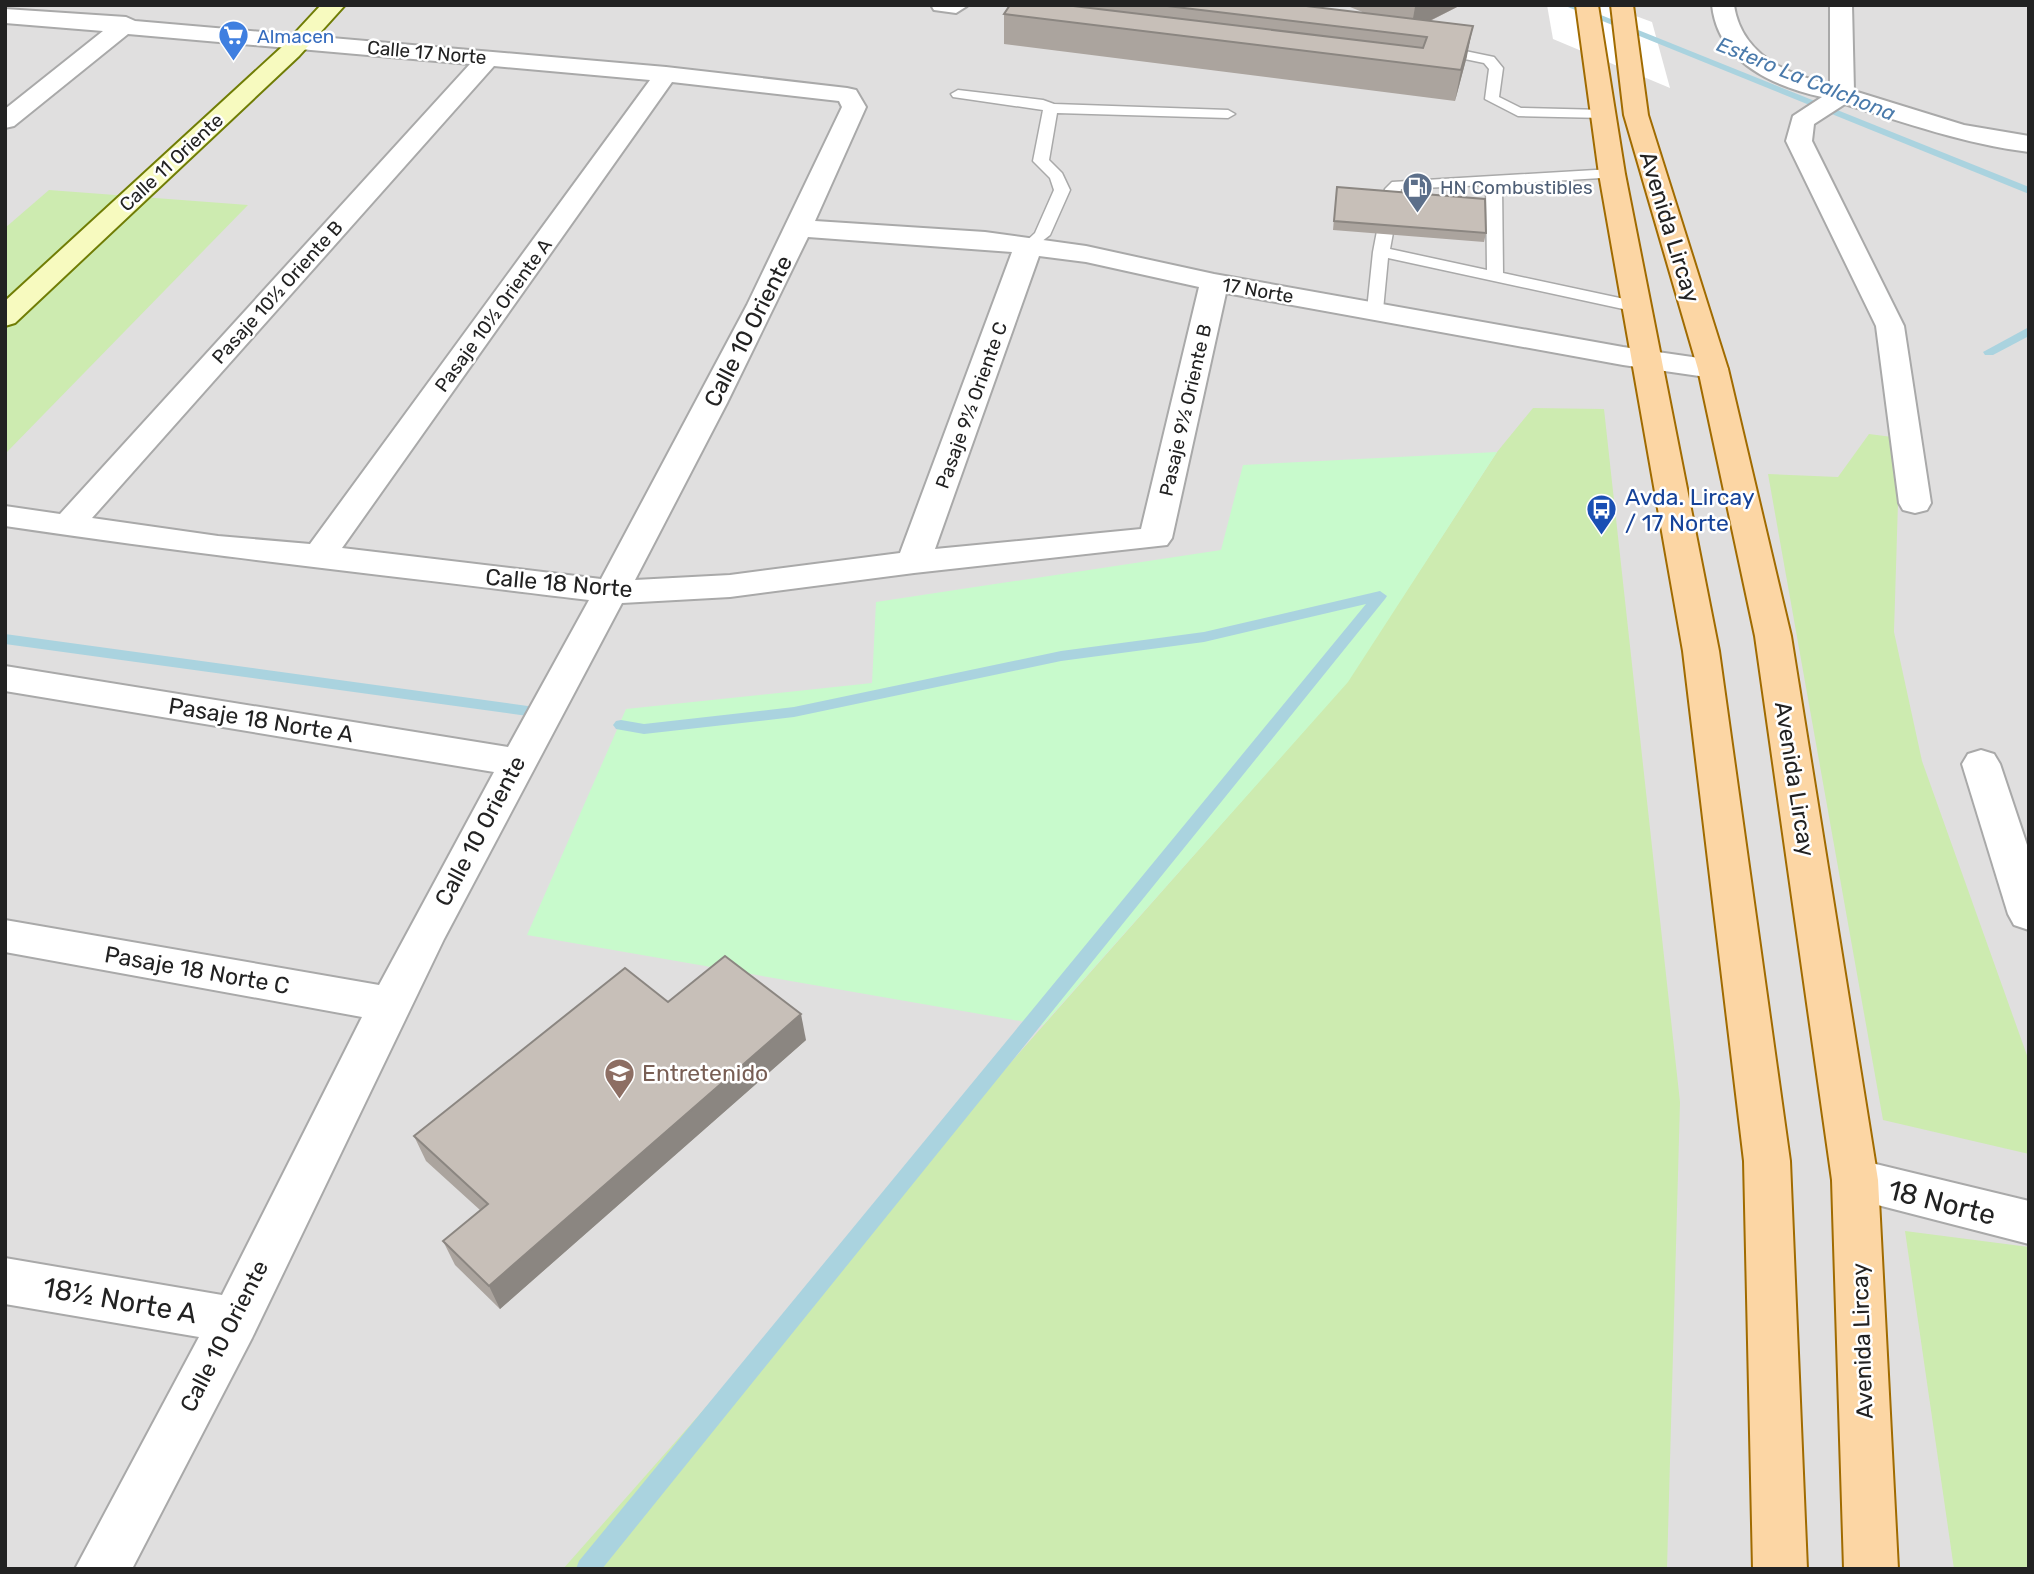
<svg xmlns="http://www.w3.org/2000/svg" width="2034" height="1574" viewBox="0 0 2034 1574" font-family="Rubik,sans-serif">
<rect width="100%" height="100%" fill="#f2efe9"/>
<rect fill="#e0dfdf" x="5" y="5" width="2024" height="1564"/>
<g fill="#cdebb0">
<polygon points="49,190 248,205 5,454 5,228"/>
<polygon points="1533,408 1604,409 1680,1102 1667,1569 563,1569 1347,682 1497,452"/>
<polygon points="1869,434 1900,438 1894,632 1922,761 2029,1061 2029,1154 1883,1120 1768,474 1838,477"/>
<polygon points="1905,1231 2029,1247 2029,1569 1954,1569"/>
</g>
<polygon fill="#c8facc" points="1497,452 1348,682 1043,1025 527,935 626,709 872,683 876,602 1221,550 1243,465"/>
<polygon fill="#fff" points="1547,5 1606,5 1652,22 1670,88 1553,39"/>
<g fill="none" stroke-linecap="round" stroke-linejoin="round">
<g fill="#aad3df" fill-rule="evenodd">
<polygon points="1563,5 1576,5 2029,187 2029,194"/>
<polygon points="2029,327 2029,336 1993,355 1985,355 1983,352"/>
<polygon points="1380,591 1387,596 1385,599 602,1569 576,1569 579,1561 1366,604 1204,642 1061,661 794,717 644,734 616,729 613,725 616,721 621,720 644,724 794,707 1061,651 1204,632"/>
<polygon points="5,634 542,708 550,713 542,718 5,644"/>
</g>
<defs>
<g id="lane">
<polygon points="1436,45 1494,57 1503,68 1499,97 1521,108 1604,110 1611,114 1604,118 1518,116 1485,99 1489,69 1484,63 1431,52 1431,46"/>
<polygon points="958,90 1043,100 1054,104 1228,110 1235,114 1228,118 1057,113 1049,160 1062,173 1070,190 1050,235 1028,252 1020,247 1035,233 1054,190 1050,178 1033,161 1043,110 953,97 951,94"/>
<path d="M 1612,169 L 1620,174 L 1617,177 L 1502,184 L 1503,273 L 1643,303 L 1645,307 L 1643,311 L 1637,312 L 1388,258 L 1383,310 L 1375,315 L 1367,310 L 1373,252 L 1385,189 L 1392,182 ZM 1486,185 L 1487,270 L 1390,249 L 1401,189 Z"/>
</g>
<g id="street">
<polygon points="931,5 967,5 967,6 956,13 934,10"/>
<path d="M 1712,5 L 1734,5 C 1741,54 1787,75 1830,84 L 1830,5 L 1852,5 L 1854,91 L 1964,125 L 2029,136 L 2029,152 C 1965,144 1906,123 1845,104 L 1814,124 L 1812,141 L 1904,326 L 1931,503 L 1927,510 L 1915,513 L 1903,510 L 1899,503 L 1876,326 L 1786,141 L 1793,116 L 1822,97 C 1773,86 1718,62 1712,5 Z"/>
<path d="M 5,9 L 126,17 L 135,21 L 666,67 L 847,88 L 856,90 L 866,107 L 815,221 L 985,232 L 1086,246 L 1214,274 L 1623,347 L 1713,360 L 1724,363 L 1728,369 L 1724,375 L 1713,378 L 1623,365 L 1226,293 L 1172,538 L 1167,545 L 914,573 L 730,597 L 622,603 L 444,939 L 252,1338 L 132,1569 L 75,1569 L 199,1337 L 5,1304 L 5,1258 L 222,1295 L 362,1017 L 5,952 L 5,920 L 379,985 L 494,772 L 5,691 L 5,666 L 508,747 L 589,600 C 394,576 198,555 5,526 L 5,506 L 60,514 L 470,64 L 128,34 L 14,126 L 5,128 L 5,109 L 103,31 L 5,23 ZM 494,66 L 650,80 L 310,544 L 218,536 L 92,518 ZM 672,82 L 839,101 L 842,107 L 747,305 L 601,579 L 342,548 ZM 808,237 L 1012,252 L 900,553 L 730,575 L 635,580 L 727,403 ZM 1039,256 L 1086,262 L 1199,287 L 1141,529 L 935,549 Z"/>
<polygon points="1981,750 1994,754 2000,764 2029,851 2029,930 2014,925 2008,914 1962,764 1968,754"/>
<polygon points="1855,1159 2029,1201 2029,1244 1839,1195 1832,1180 1839,1165"/>
</g>
<polygon id="secondary" points="321,5 345,5 299,56 15,323 5,326 5,301 283,46"/>
<g id="primary">
<polygon points="1576,5 1598,5 1625,174 1719,651 1790,1161 1807,1569 1753,1569 1744,1161 1683,651 1599,174"/>
<polygon points="1611,5 1633,5 1648,115 1728,369 1791,636 1878,1180 1898,1569 1844,1569 1832,1180 1755,636 1698,369 1624,115"/>
</g>
</defs>
<use href="#lane" stroke="#a9a9a9" stroke-width="3"/>
<use href="#street" stroke="#a9a9a9" stroke-width="4"/>
<use href="#secondary" stroke="#707d05" stroke-width="4"/>
<use href="#primary" stroke="#a06b00" stroke-width="4"/>
<use href="#lane" fill="#fff" fill-rule="evenodd"/>
<use href="#street" fill="#fff" fill-rule="evenodd"/>
<use href="#secondary" fill="#f7fabf" fill-rule="evenodd"/>
<use href="#primary" fill="#fcd6a4" fill-rule="evenodd"/>
</g>
<g fill="#aba49e">
<polygon points="1010,5 1298,5 1365,13 1345,5 1461,5 1430,21 1467,56 1455,101 1004,44 1004,14"/>
<polygon points="1336,196 1486,233 1484,242 1333,230"/>
<polygon points="668,1002 806,1040 500,1309 455,1265 443,1241 480,1210 426,1161 414,1136"/>
</g>
<g fill="#8b8681">
<polygon points="1419,5 1461,5 1411,30 1415,7"/>
<polygon points="1473,26 1467,56 1455,101 1461,70"/>
<polygon points="801,1014 806,1040 500,1309 489,1286"/>
</g>
<g fill="#c7bfb8" stroke="#8b8681" stroke-width="2">
<polygon points="1010,5 1065,5 1423,48 1427,37 1159,5 1298,5 1473,26 1461,70 1004,14"/>
<polygon points="1337,187 1485,199 1486,233 1334,221"/>
<polygon points="725,956 801,1014 489,1286 443,1241 488,1204 414,1136 625,968 668,1002"/>
</g>
<defs>
<symbol id="supermarket-pin" viewBox="-11 -11 22 30"><path d="M0 17L-7.5 6A9.5 9.5 0 1 1 7.5 6Z" fill="#3f7fe0" stroke="#fff"/><path d="M-6-5.5h2.5l.6 2H6L4.5 2H-2.5L-4.4-4H-6ZM-1.5 3.2a1.3 1.3 0 1 0 .1 0ZM3 3.2a1.3 1.3 0 1 0 .1 0Z" fill="#fff"/></symbol>
<symbol id="fuel-pin" viewBox="-11 -11 22 30"><path d="M0 17L-7.5 6A9.5 9.5 0 1 1 7.5 6Z" fill="#5c6f8a" stroke="#fff"/><path d="M-5.5-6h7V0h2V4h1.3V-2.5L3-4.5l.8-.8L6-3V5H2.5V1h-1V6h-7ZM-4.2-4.7v3.2H.2V-4.7Z" fill="#fff"/></symbol>
<symbol id="bus-pin" viewBox="-11 -11 22 30"><path d="M0 17L-7.5 6A9.5 9.5 0 1 1 7.5 6Z" fill="#1a4fb4" stroke="#fff"/><path d="M-5-6H5V4H4V6H2V4H-2V6H-4V4H-5ZM-3.5-4V0h7V-4ZM-3.5 1.2v1.5H-2V1.2ZM2 1.2v1.5H3.5V1.2Z" fill="#fff"/></symbol>
<symbol id="school-pin" viewBox="-11 -11 22 30"><path d="M0 17L-7.5 6A9.5 9.5 0 1 1 7.5 6Z" fill="#8d6e63" stroke="#fff"/><path d="M0-5L7-2L0 1L-7-2ZM-4 1L0 2.5L4 1V4Q0 6-4 4Z" fill="#fff"/></symbol>
</defs>
<g fill-rule="evenodd">
<use href="#supermarket-pin" x="216" y="18" width="35" height="47"/>
<use href="#fuel-pin" x="1400" y="170" width="35" height="47"/>
<use href="#bus-pin" x="1584" y="492" width="35" height="47"/>
<use href="#school-pin" x="602" y="1056" width="35" height="47"/>
</g>
<g text-anchor="middle" stroke-width="5" stroke-linejoin="round" paint-order="stroke">
<g font-size="19" fill="#366cbe" stroke="#fff" text-anchor="start">
<text x="257" y="43">Almacen</text>
</g>
<g font-size="19" fill="#222" stroke="#fff">
<text transform="translate(427 52) rotate(5)" y="7">Calle 17 Norte</text>
<text transform="translate(171 162) rotate(-43)" y="7">Calle 11 Oriente</text>
<text transform="translate(1258 290) rotate(10)" y="7">17 Norte</text>
<text transform="translate(277 292) rotate(-48)" y="7">Pasaje 10½ Oriente B</text>
<text transform="translate(493 315) rotate(-54)" y="7">Pasaje 10½ Oriente A</text>
<text transform="translate(971 405) rotate(-70)" y="7">Pasaje 9½ Oriente C</text>
<text transform="translate(1185 410) rotate(-77)" y="7">Pasaje 9½ Oriente B</text>
</g>
<g font-size="19" fill="#4e5e75" stroke="#fff" text-anchor="start">
<text x="1440" y="194">HN Combustibles</text>
</g>
<g font-size="21" font-style="italic" fill="#4a7aab" stroke="#fff">
<text transform="translate(1806 79) rotate(22)" y="7">Estero La Calchona</text>
</g>
<g font-size="23" fill="#222" stroke="#fff">
<text transform="translate(1670 227) rotate(73)" y="8">Avenida Lircay</text>
<text transform="translate(748 331) rotate(-63)" y="8">Calle 10 Oriente</text>
<text transform="translate(559 583) rotate(5)" y="8">Calle 18 Norte</text>
<text transform="translate(261 720) rotate(9)" y="8">Pasaje 18 Norte A</text>
<text transform="translate(1795 779) rotate(81)" y="8">Avenida Lircay</text>
<text transform="translate(480 831) rotate(-62)" y="8">Calle 10 Oriente</text>
<text transform="translate(197 970) rotate(10)" y="8">Pasaje 18 Norte C</text>
<text transform="translate(224 1336) rotate(-63)" y="8">Calle 10 Oriente</text>
<text transform="translate(1862 1341) rotate(-92)" y="8">Avenida Lircay</text>
</g>
<g font-size="23" fill="#164399" stroke="#fff" text-anchor="start">
<text x="1625" y="505">Avda. Lircay<tspan x="1625" dy="26">/ 17 Norte</tspan></text>
</g>
<g font-size="23" fill="#785e54" stroke="#fff" text-anchor="start">
<text x="642" y="1081">Entretenido</text>
</g>
<g font-size="28" fill="#222" stroke="#fff">
<text transform="translate(1942 1202) rotate(14)" y="10">18 Norte</text>
<text transform="translate(120 1300) rotate(10)" y="10">18½ Norte A</text>
</g>
</g>
<rect width="2034" height="1574" fill="none" stroke="#222222" stroke-width="14"/>
</svg>
